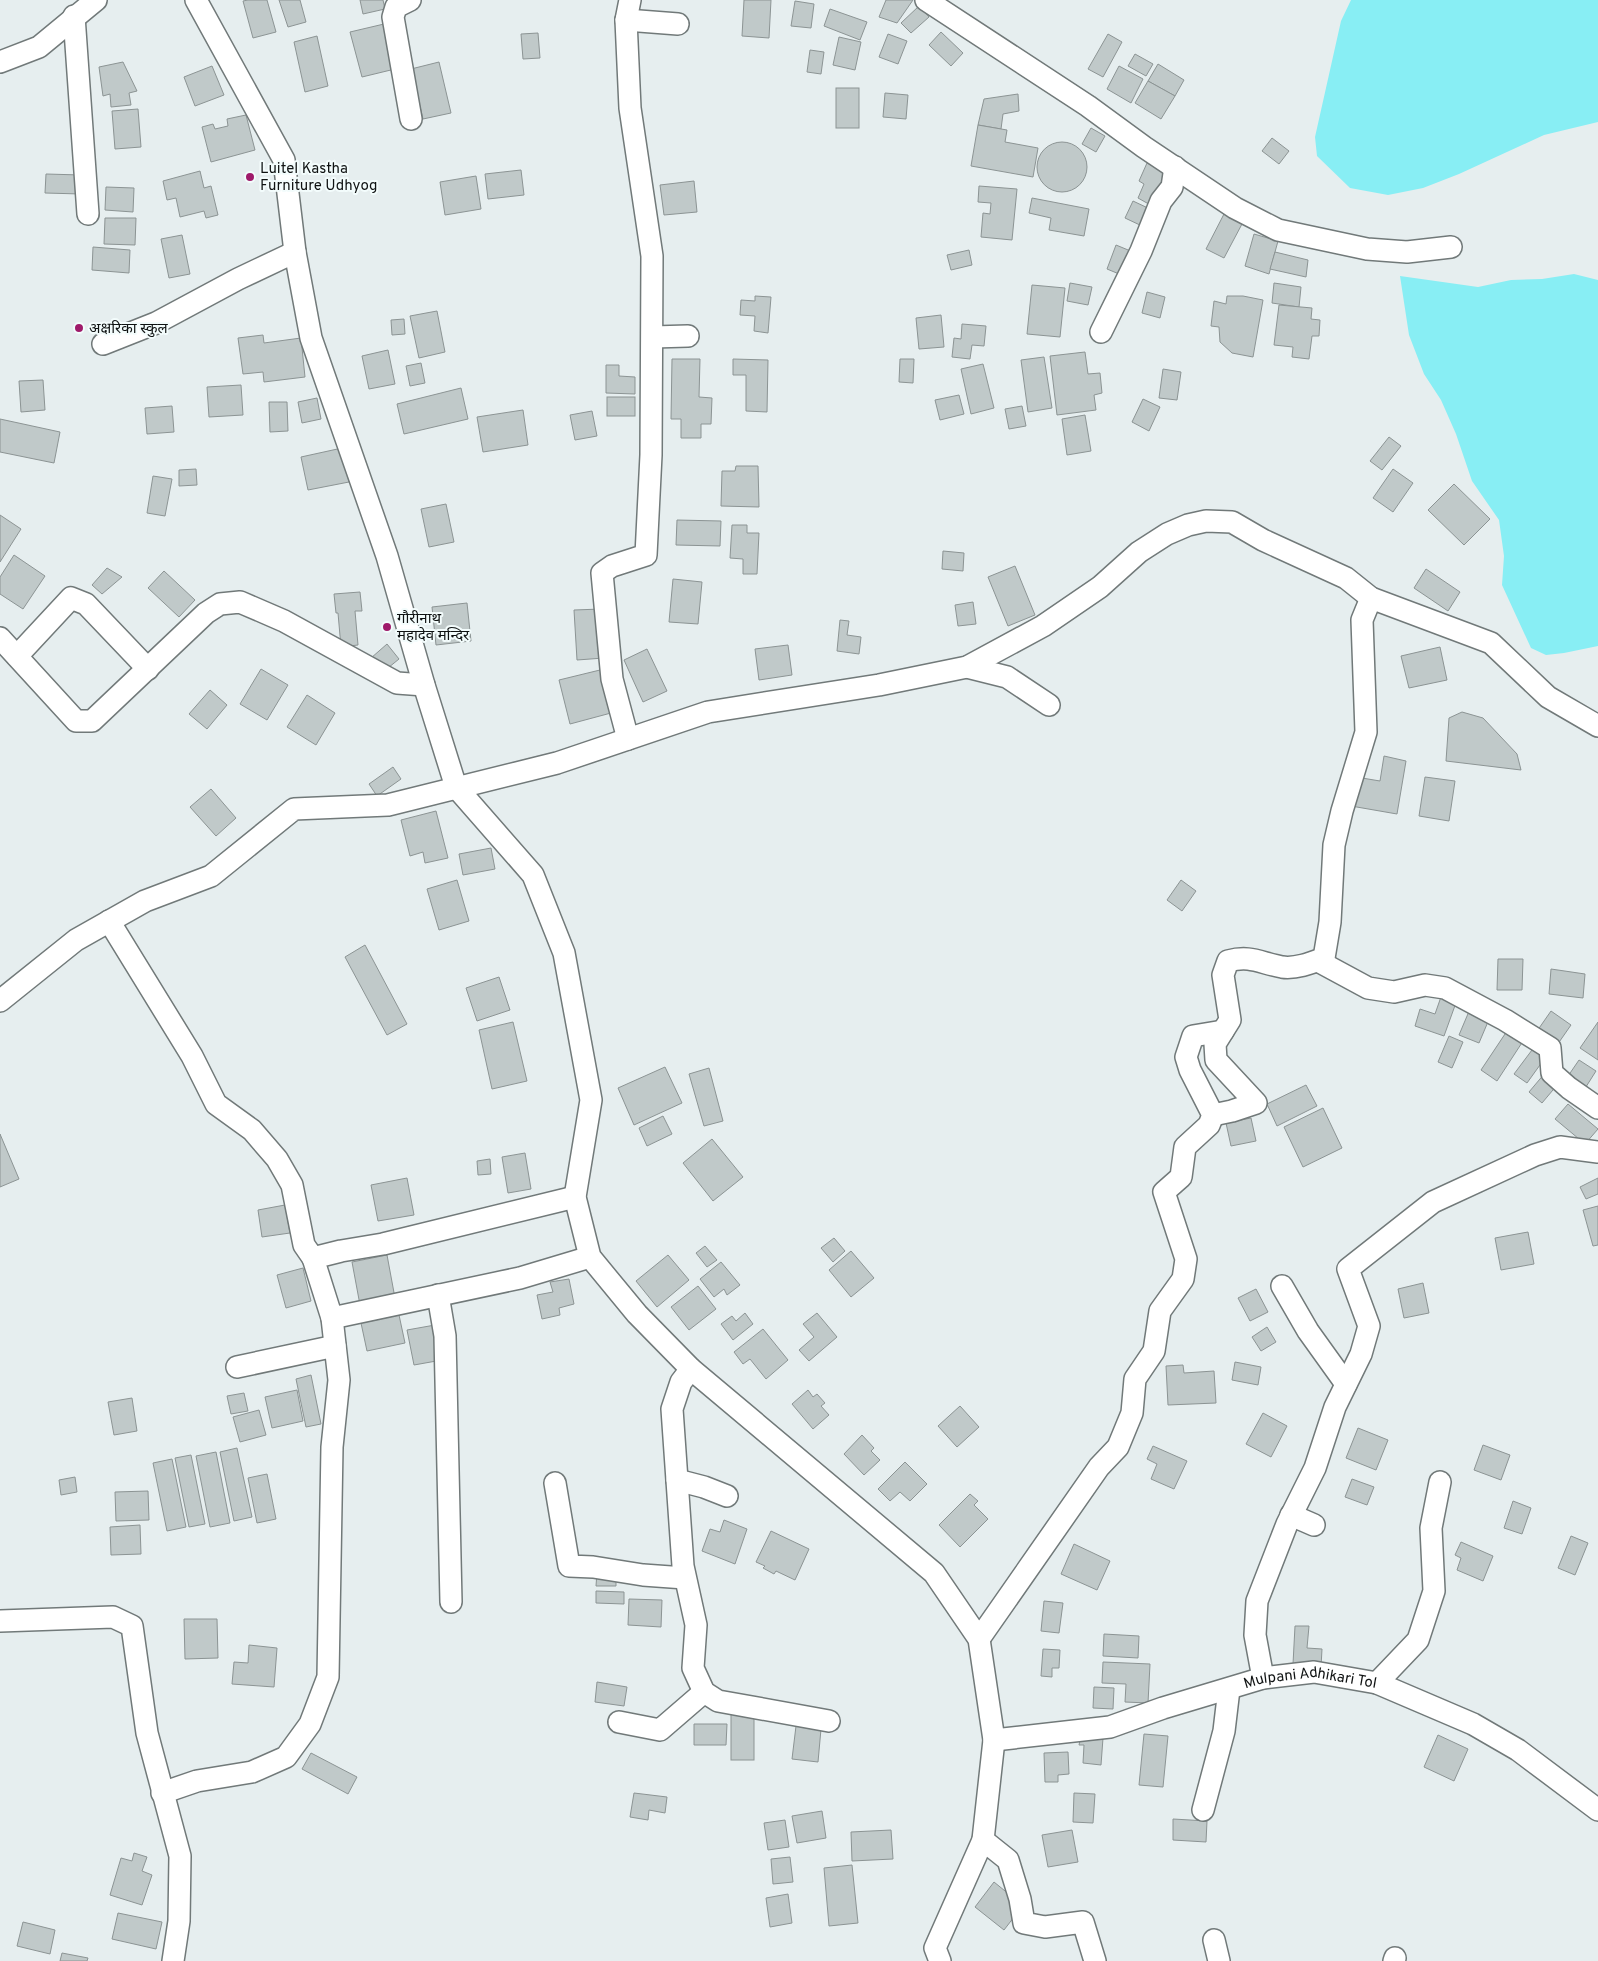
<svg xmlns="http://www.w3.org/2000/svg" width="1598" height="1961" viewBox="0 0 1598 1961" font-family="Overpass,'Noto Sans Devanagari',sans-serif">
<rect width="100%" height="100%" fill="#e6eeef"/>
<g fill="#88eef4">
<polygon points="1351,0 1598,0 1598,122 1544,135 1459,174 1423,188 1388,195 1350,188 1317,156 1315,137 1341,21"/>
<polygon points="1574,274 1598,280 1598,646 1564,653 1546,655 1531,648 1502,585 1504,556 1499,520 1472,481 1456,434 1441,400 1424,374 1409,335 1400,276 1478,287 1511,280 1542,279"/>
</g>
<g fill="#c0c9c9" stroke="#8c9494">
<polygon points="248,0 267,0 276,32 253,38 243,1"/>
<polygon points="279,0 300,0 306,22 288,27"/>
<polygon points="360,0 383,0 385,9 363,14"/>
<polygon points="744,0 771,0 769,38 742,36"/>
<polygon points="886,0 913,0 897,23 879,17"/>
<polygon points="795,1 814,4 811,28 791,26"/>
<polygon points="919,6 929,17 911,33 901,23"/>
<polygon points="830,9 867,22 860,40 824,26"/>
<polygon points="384,24 395,69 362,77 350,32"/>
<polygon points="941,32 963,53 951,66 929,45"/>
<polygon points="538,33 540,58 523,59 521,34"/>
<polygon points="888,34 907,41 898,64 879,57"/>
<polygon points="1108,34 1122,42 1103,77 1088,69"/>
<polygon points="317,36 328,86 305,92 294,42"/>
<polygon points="839,37 861,42 855,70 833,65"/>
<polygon points="810,50 824,52 821,74 807,72"/>
<polygon points="1135,54 1153,64 1146,76 1128,66"/>
<polygon points="123,62 137,91 129,93 131,105 111,107 110,94 103,96 99,67"/>
<polygon points="439,62 451,113 423,119 411,69"/>
<polygon points="1158,64 1184,80 1175,96 1148,81"/>
<polygon points="212,66 224,95 195,106 184,77"/>
<polygon points="1119,66 1143,79 1131,103 1107,89"/>
<polygon points="1148,81 1175,96 1161,119 1135,103"/>
<rect x="836" y="88" width="23" height="40"/>
<polygon points="885,93 908,95 906,119 883,117"/>
<polygon points="1018,94 1019,111 1003,114 1001,129 978,125 984,99"/>
<polygon points="138,109 141,147 115,149 112,111"/>
<polygon points="246,115 255,150 211,162 202,127 213,124 215,129 228,126 227,119"/>
<polygon points="978,125 1007,130 1005,142 1038,148 1033,177 971,166"/>
<polygon points="1091,128 1105,136 1096,152 1082,144"/>
<polygon points="1272,138 1289,151 1279,164 1262,151"/>
<circle cx="1062" cy="167" r="25"/>
<polygon points="1147,163 1170,174 1154,207 1138,198 1144,184 1139,181"/>
<polygon points="521,170 524,195 488,199 485,174"/>
<polygon points="200,171 204,188 211,186 218,215 206,218 204,211 180,217 176,198 167,200 163,181"/>
<polygon points="46,174 81,175 81,194 45,193"/>
<polygon points="476,176 481,209 445,215 440,182"/>
<polygon points="694,181 697,212 664,215 660,185"/>
<polygon points="979,186 1017,189 1012,240 981,237 983,213 990,214 991,203 978,202"/>
<polygon points="106,187 134,188 133,212 105,210"/>
<polygon points="1032,198 1089,209 1084,236 1049,230 1051,218 1029,213"/>
<polygon points="1133,201 1150,209 1142,226 1125,218"/>
<polygon points="1224,214 1242,224 1224,258 1206,249"/>
<polygon points="105,218 136,218 135,245 104,244"/>
<polygon points="1254,234 1278,241 1269,274 1245,266"/>
<polygon points="182,235 190,274 169,278 161,239"/>
<polygon points="1116,245 1133,252 1124,276 1107,269"/>
<polygon points="93,247 130,250 129,273 92,270"/>
<polygon points="969,250 972,265 951,270 947,255"/>
<polygon points="1275,252 1308,260 1306,277 1270,269"/>
<polygon points="1070,283 1092,287 1088,305 1067,301"/>
<polygon points="1274,283 1301,287 1299,307 1272,303"/>
<polygon points="1032,285 1065,288 1060,337 1027,334"/>
<polygon points="1147,292 1165,297 1160,318 1142,313"/>
<polygon points="755,296 771,297 768,333 754,331 755,316 740,315 741,300 755,301"/>
<polygon points="1227,296 1243,296 1263,300 1253,357 1232,353 1220,342 1219,327 1211,326 1214,301 1226,304"/>
<polygon points="1279,305 1312,308 1311,319 1320,320 1319,336 1312,336 1309,359 1292,357 1293,347 1274,345"/>
<polygon points="437,311 445,352 419,358 410,316"/>
<polygon points="941,315 944,347 919,349 916,318"/>
<polygon points="404,319 405,334 392,335 391,320"/>
<polygon points="962,324 986,326 984,346 972,345 970,359 952,357 954,338 961,339"/>
<polygon points="263,335 264,343 301,338 305,377 264,382 263,372 243,374 238,338"/>
<polygon points="388,350 395,384 369,389 362,356"/>
<polygon points="1085,352 1088,374 1100,373 1102,393 1094,395 1096,410 1057,415 1050,356"/>
<polygon points="1044,357 1052,408 1028,412 1021,360"/>
<polygon points="672,359 700,359 699,397 712,398 711,424 701,424 701,438 681,438 681,419 671,419"/>
<polygon points="733,359 768,360 767,412 746,411 746,375 733,375"/>
<polygon points="900,359 914,359 913,383 899,382"/>
<polygon points="421,363 425,383 410,386 406,366"/>
<polygon points="983,364 994,408 971,414 961,369"/>
<polygon points="606,365 619,365 619,376 635,377 635,394 606,393"/>
<polygon points="1163,369 1181,372 1177,400 1159,398"/>
<polygon points="43,380 45,410 21,412 19,381"/>
<polygon points="241,385 243,415 209,417 207,387"/>
<polygon points="461,388 468,419 404,434 397,404"/>
<polygon points="959,395 964,414 940,420 935,400"/>
<rect x="607" y="397" width="28" height="19"/>
<polygon points="317,398 321,419 302,423 298,402"/>
<polygon points="1143,399 1160,407 1149,431 1132,422"/>
<polygon points="269,402 287,402 288,431 270,432"/>
<polygon points="172,406 174,432 147,434 145,408"/>
<polygon points="1022,406 1026,426 1009,429 1005,409"/>
<polygon points="523,410 528,445 483,452 477,417"/>
<polygon points="592,411 597,436 575,440 570,415"/>
<polygon points="1085,415 1091,451 1067,455 1062,419"/>
<polygon points="0,419 60,432 54,463 0,452"/>
<polygon points="1389,437 1401,446 1382,470 1370,461"/>
<polygon points="342,448 349,482 308,490 301,457"/>
<polygon points="736,466 758,466 759,507 721,506 722,471 735,471"/>
<polygon points="196,469 197,485 179,486 179,470"/>
<polygon points="1393,469 1413,483 1393,512 1373,498"/>
<polygon points="153,476 172,479 165,516 147,513"/>
<polygon points="1454,484 1490,519 1464,545 1428,510"/>
<polygon points="446,504 454,542 429,547 421,509"/>
<polygon points="0,515 21,529 0,562"/>
<polygon points="677,520 721,521 720,546 676,545"/>
<polygon points="732,525 747,525 747,533 759,533 757,574 743,574 743,559 730,558"/>
<polygon points="943,551 964,553 963,571 942,569"/>
<polygon points="14,555 45,576 23,609 0,594 0,577"/>
<polygon points="1015,566 1035,615 1008,626 988,577"/>
<polygon points="107,568 122,577 102,594 92,585"/>
<polygon points="1426,569 1460,592 1448,611 1414,588"/>
<polygon points="164,571 195,600 179,617 148,588"/>
<polygon points="673,579 702,582 698,624 669,622"/>
<polygon points="360,592 362,611 355,611 358,645 341,647 338,613 336,613 334,594"/>
<polygon points="973,602 976,624 958,626 955,605"/>
<polygon points="467,603 471,641 436,645 432,607"/>
<polygon points="601,609 604,658 577,660 574,610"/>
<polygon points="840,620 849,621 847,635 861,637 859,654 837,651"/>
<polygon points="387,644 399,659 383,672 371,658"/>
<polygon points="788,645 792,675 759,680 755,649"/>
<polygon points="1440,647 1447,680 1409,688 1401,656"/>
<polygon points="647,649 667,691 643,702 624,660"/>
<polygon points="261,669 288,685 267,720 240,704"/>
<polygon points="600,670 611,713 570,724 559,680"/>
<polygon points="210,690 227,705 207,729 189,714"/>
<polygon points="307,695 335,713 316,745 287,727"/>
<polygon points="1462,712 1483,718 1517,754 1521,770 1446,761 1449,718"/>
<polygon points="1384,756 1406,761 1397,814 1351,806 1356,777 1380,781"/>
<polygon points="393,767 401,779 377,796 369,784"/>
<polygon points="1425,777 1455,781 1449,821 1419,816"/>
<polygon points="211,789 236,818 216,836 190,807"/>
<polygon points="436,811 448,858 425,863 423,852 410,856 401,820"/>
<polygon points="491,848 495,869 463,875 459,854"/>
<polygon points="457,880 469,921 439,930 427,889"/>
<polygon points="1181,880 1196,891 1182,911 1167,900"/>
<polygon points="365,945 407,1024 387,1035 345,957"/>
<polygon points="1498,959 1523,959 1522,990 1497,990"/>
<polygon points="1551,969 1585,974 1583,998 1549,994"/>
<polygon points="499,977 510,1010 477,1021 466,988"/>
<polygon points="1442,994 1457,1000 1444,1036 1415,1026 1420,1009 1435,1014"/>
<polygon points="1470,1009 1490,1017 1479,1043 1459,1035"/>
<polygon points="1551,1011 1571,1025 1555,1048 1535,1034"/>
<polygon points="513,1022 527,1081 492,1089 479,1030"/>
<polygon points="1598,1022 1598,1060 1580,1048"/>
<polygon points="1511,1025 1527,1035 1497,1081 1481,1070"/>
<polygon points="1449,1036 1463,1042 1452,1068 1438,1062"/>
<polygon points="1538,1042 1550,1051 1527,1083 1514,1074"/>
<polygon points="1579,1060 1596,1071 1584,1090 1566,1079"/>
<polygon points="665,1067 682,1103 634,1125 618,1088"/>
<polygon points="709,1068 723,1121 704,1126 689,1074"/>
<polygon points="1545,1073 1558,1084 1542,1103 1529,1092"/>
<polygon points="1306,1085 1317,1106 1277,1126 1267,1104"/>
<polygon points="1568,1104 1598,1129 1585,1144 1555,1119"/>
<polygon points="1323,1108 1342,1148 1303,1167 1284,1127"/>
<polygon points="663,1116 672,1134 647,1146 639,1128"/>
<polygon points="1251,1118 1256,1141 1231,1146 1226,1123"/>
<polygon points="0,1134 19,1179 0,1187"/>
<polygon points="712,1139 743,1177 713,1201 683,1163"/>
<polygon points="525,1153 531,1189 508,1193 502,1157"/>
<polygon points="490,1159 491,1174 478,1175 477,1161"/>
<polygon points="407,1178 414,1215 378,1221 371,1185"/>
<polygon points="1598,1178 1598,1194 1586,1199 1580,1187"/>
<polygon points="285,1205 290,1233 262,1237 258,1210"/>
<polygon points="1598,1206 1598,1245 1593,1246 1583,1210"/>
<polygon points="1528,1232 1534,1264 1501,1270 1495,1238"/>
<polygon points="834,1238 845,1251 833,1262 821,1248"/>
<polygon points="705,1246 717,1260 707,1267 696,1253"/>
<polygon points="851,1251 874,1278 851,1297 829,1270"/>
<polygon points="387,1255 395,1298 360,1305 352,1262"/>
<polygon points="668,1255 689,1280 657,1307 636,1281"/>
<polygon points="721,1262 740,1285 727,1295 724,1289 714,1297 700,1279"/>
<polygon points="303,1268 311,1301 286,1308 277,1275"/>
<polygon points="569,1279 574,1304 559,1308 560,1315 542,1319 537,1295 553,1292 550,1282"/>
<polygon points="1423,1283 1429,1313 1404,1318 1398,1289"/>
<polygon points="698,1286 716,1309 689,1330 671,1307"/>
<polygon points="1256,1289 1268,1312 1250,1321 1238,1298"/>
<polygon points="745,1313 753,1324 733,1340 721,1324 732,1316 736,1321"/>
<polygon points="817,1313 837,1337 809,1361 799,1350 814,1337 803,1324"/>
<polygon points="399,1315 405,1343 367,1351 361,1323"/>
<polygon points="435,1325 442,1360 414,1365 407,1330"/>
<polygon points="1267,1327 1276,1342 1261,1351 1252,1337"/>
<polygon points="763,1329 788,1360 766,1379 750,1359 743,1364 734,1352"/>
<polygon points="1235,1362 1261,1367 1258,1385 1232,1380"/>
<polygon points="1183,1365 1184,1373 1214,1371 1216,1403 1168,1405 1166,1366"/>
<polygon points="311,1375 321,1424 306,1427 296,1379"/>
<polygon points="297,1390 303,1421 272,1428 265,1397"/>
<polygon points="808,1390 813,1397 817,1394 825,1403 821,1406 829,1415 813,1429 792,1404"/>
<polygon points="244,1393 248,1411 231,1414 227,1396"/>
<polygon points="132,1398 137,1431 114,1435 108,1402"/>
<polygon points="960,1406 979,1427 957,1447 938,1426"/>
<polygon points="259,1410 266,1435 240,1442 233,1417"/>
<polygon points="1263,1413 1287,1426 1271,1457 1246,1444"/>
<polygon points="1358,1428 1388,1440 1376,1470 1346,1458"/>
<polygon points="862,1435 874,1448 871,1451 880,1460 864,1475 844,1454"/>
<polygon points="1483,1445 1510,1455 1501,1480 1474,1470"/>
<polygon points="1153,1446 1187,1461 1174,1489 1151,1479 1157,1464 1147,1459"/>
<polygon points="237,1448 252,1517 234,1521 220,1452"/>
<polygon points="216,1452 230,1523 210,1527 196,1456"/>
<polygon points="191,1455 205,1524 189,1527 175,1458"/>
<polygon points="172,1459 186,1527 167,1531 153,1463"/>
<polygon points="905,1462 927,1484 910,1501 900,1492 890,1501 878,1489"/>
<polygon points="267,1474 276,1519 257,1523 248,1478"/>
<polygon points="75,1477 77,1492 61,1495 59,1480"/>
<polygon points="1352,1479 1374,1487 1367,1505 1345,1497"/>
<polygon points="148,1491 149,1520 116,1521 115,1492"/>
<polygon points="970,1494 978,1501 974,1505 988,1519 960,1547 939,1525"/>
<polygon points="1513,1501 1531,1508 1522,1534 1504,1528"/>
<polygon points="724,1520 747,1529 735,1564 702,1551 710,1529 720,1532"/>
<polygon points="140,1525 141,1554 111,1555 110,1527"/>
<polygon points="771,1531 809,1549 795,1580 776,1571 774,1574 763,1568 765,1566 756,1562"/>
<polygon points="1571,1536 1588,1543 1575,1575 1558,1568"/>
<polygon points="1461,1542 1493,1556 1483,1581 1457,1570 1461,1558 1455,1555"/>
<polygon points="1074,1544 1110,1561 1097,1590 1061,1574"/>
<polygon points="597,1572 616,1573 616,1586 596,1586"/>
<polygon points="596,1591 624,1592 624,1604 596,1603"/>
<polygon points="629,1599 662,1600 661,1627 628,1625"/>
<polygon points="1044,1601 1063,1603 1059,1633 1041,1631"/>
<polygon points="184,1619 217,1619 218,1658 185,1659"/>
<polygon points="1295,1626 1309,1626 1307,1648 1322,1649 1321,1667 1293,1664"/>
<polygon points="1104,1634 1139,1636 1138,1658 1103,1656"/>
<polygon points="249,1645 277,1648 274,1687 232,1684 234,1662 248,1663"/>
<polygon points="1043,1649 1060,1650 1059,1668 1052,1668 1052,1677 1041,1676"/>
<polygon points="1103,1662 1150,1664 1148,1703 1125,1702 1126,1684 1102,1683"/>
<polygon points="597,1682 627,1687 624,1706 595,1702"/>
<polygon points="1094,1687 1114,1688 1113,1709 1093,1708"/>
<rect x="731" y="1713" width="23" height="47"/>
<polygon points="694,1724 727,1724 726,1745 694,1745"/>
<polygon points="796,1726 821,1729 818,1762 792,1759"/>
<polygon points="1144,1734 1168,1736 1163,1787 1139,1785"/>
<polygon points="1438,1735 1468,1749 1454,1781 1424,1767"/>
<polygon points="1081,1736 1103,1738 1101,1765 1083,1763 1084,1745 1079,1745"/>
<polygon points="1068,1752 1069,1774 1058,1775 1058,1782 1045,1782 1044,1753"/>
<polygon points="311,1753 357,1777 348,1794 302,1769"/>
<polygon points="634,1793 667,1797 665,1813 649,1810 648,1820 630,1817"/>
<polygon points="1074,1793 1095,1794 1093,1823 1073,1822"/>
<polygon points="822,1811 826,1838 797,1843 792,1816"/>
<polygon points="1173,1819 1207,1821 1206,1842 1173,1840"/>
<polygon points="785,1820 789,1847 768,1850 764,1823"/>
<polygon points="891,1830 893,1859 852,1861 851,1832"/>
<polygon points="1072,1830 1078,1862 1048,1867 1042,1835"/>
<polygon points="134,1853 147,1857 142,1871 152,1875 142,1905 110,1895 121,1858 132,1861"/>
<polygon points="790,1857 793,1882 773,1884 771,1859"/>
<polygon points="852,1865 858,1923 829,1926 824,1868"/>
<polygon points="994,1882 1010,1895 1014,1917 1004,1930 975,1907"/>
<polygon points="788,1894 792,1923 770,1927 766,1898"/>
<polygon points="118,1913 162,1922 156,1949 112,1939"/>
<polygon points="23,1922 55,1930 50,1954 17,1946"/>
<polygon points="62,1953 88,1958 87,1961 60,1961"/>
</g>
<g fill="none" stroke-linecap="round" stroke-linejoin="round">
<defs>
<g id="minor">
<polyline points="196,0 284,160 295,252 311,338 387,556 424,685 456,787 533,875 564,953 591,1100 575,1197 590,1257 637,1314 691,1369 934,1573 979,1639 994,1740 983,1840 935,1948 940,1961"/>
<polyline points="410,0 396,7 393,17 411,119"/>
<polyline points="926,0 1088,106 1144,147 1235,208 1278,230 1367,249 1407,252 1451,247"/>
<polyline points="74,16 88,214"/>
<polyline points="626,20 678,24"/>
<polyline points="0,62 39,47 96,0"/>
<polyline points="1101,332 1141,251 1161,201 1172,187 1175,167"/>
<polyline points="653,337 688,336"/>
<polyline points="103,344 156,323 238,279 295,252"/>
<polyline points="0,638 76,721 92,721 206,613 220,604 240,602 284,621 397,683 424,685"/>
<polyline points="17,656 71,598 86,604 148,669"/>
<polyline points="967,667 1007,677 1049,705"/>
<polyline points="628,739 612,679 602,573 612,566 646,555 651,455 652,256 630,108 626,20 630,0"/>
<polyline points="109,921 192,1056 216,1104 252,1130 277,1159 292,1185 304,1245 313,1258"/>
<polyline points="1318,961 1368,988 1394,992 1425,985 1445,988 1505,1020 1550,1048 1552,1073 1569,1088 1598,1108"/>
<polyline points="0,1001 76,940 145,901 211,876 294,809 388,805 557,763 708,712 879,685 967,667 1043,626 1100,587 1139,552 1167,534 1188,525 1206,521 1232,522 1263,540 1346,578 1371,598 1491,643 1548,697 1598,726"/>
<path d="M 1213,1115 L 1232,1111 L 1256,1103 L 1216,1060 L 1215,1044 L 1230,1020 L 1223,975 L 1228,961 C 1251,955 1260,963 1282,967 C 1296,969 1311,963 1324,958 L 1330,922 L 1334,845 L 1342,811 L 1366,732 L 1362,620 L 1371,598"/>
<polyline points="1282,1286 1308,1331 1346,1384"/>
<polyline points="438,1295 445,1336 451,1602"/>
<polyline points="332,1318 520,1278 590,1257"/>
<polyline points="237,1367 335,1346"/>
<polyline points="691,1369 681,1382 672,1409 683,1566 696,1625 693,1668 704,1692 718,1701 829,1721"/>
<polyline points="677,1480 704,1487 727,1496"/>
<polyline points="555,1483 569,1566 593,1567 643,1575 685,1578"/>
<polyline points="1291,1515 1314,1525"/>
<polyline points="0,1621 113,1617 132,1626 147,1733 180,1856 179,1921 173,1961"/>
<polyline points="979,1639 1099,1467 1118,1447 1132,1413 1135,1379 1154,1351 1160,1311 1183,1279 1186,1259 1164,1192 1181,1177 1185,1147 1209,1125 1213,1115 1190,1070 1186,1057 1193,1036 1223,1031"/>
<polyline points="1263,1678 1255,1635 1257,1601 1287,1524 1315,1468 1335,1407 1361,1354 1369,1326 1348,1269 1433,1202 1535,1155 1560,1147 1598,1152"/>
<polyline points="1377,1683 1418,1640 1434,1591 1431,1528 1440,1482"/>
<polyline points="619,1722 660,1730 704,1692"/>
<path id="s1" d="M 994,1740 L 1110,1727 L 1163,1708 L 1263,1678 L 1314,1672 L 1377,1683 L 1473,1724 L 1518,1750 L 1598,1810"/>
<polyline points="162,1793 197,1781 252,1772 286,1757 310,1724 328,1677 332,1447 339,1380 332,1318 313,1258 341,1251 383,1244 575,1197"/>
<polyline points="1203,1810 1224,1731 1229,1689"/>
<polyline points="983,1840 1008,1860 1020,1899 1024,1923 1045,1927 1083,1922 1095,1961"/>
<polyline points="1214,1940 1219,1961"/>
<polyline points="1394,1961 1395,1958"/>
</g>
</defs>
<use href="#minor" stroke="#717979" stroke-width="24"/>
<use href="#minor" stroke="#fff" stroke-width="21"/>
</g>
<g fill="#9f1a6a" stroke="#f3fcfc" stroke-width="2">
<circle cx="250" cy="177" r="5"/>
<circle cx="79" cy="328" r="5"/>
<circle cx="387" cy="627" r="5"/>
</g>
<g text-anchor="middle" stroke-width="4" stroke-linejoin="round" paint-order="stroke">
<g font-size="15" fill="#0f1212" stroke="#f3fcfc" text-anchor="start">
<text x="260" y="173">Luitel Kastha<tspan x="260" dy="17">Furniture Udhyog</tspan></text>
<text x="89" y="333">अक्षरिका स्कुल</text>
<text x="397" y="623">गौरीनाथ<tspan x="397" dy="17">महादेव मन्दिर</tspan></text>
</g>
<g font-size="15" fill="#0f1212" stroke="#f3fcfc">
<text dy="5" stroke="none"><textPath href="#s1" startOffset="325">Mulpani Adhikari Tol</textPath></text>
</g>
</g>
</svg>
